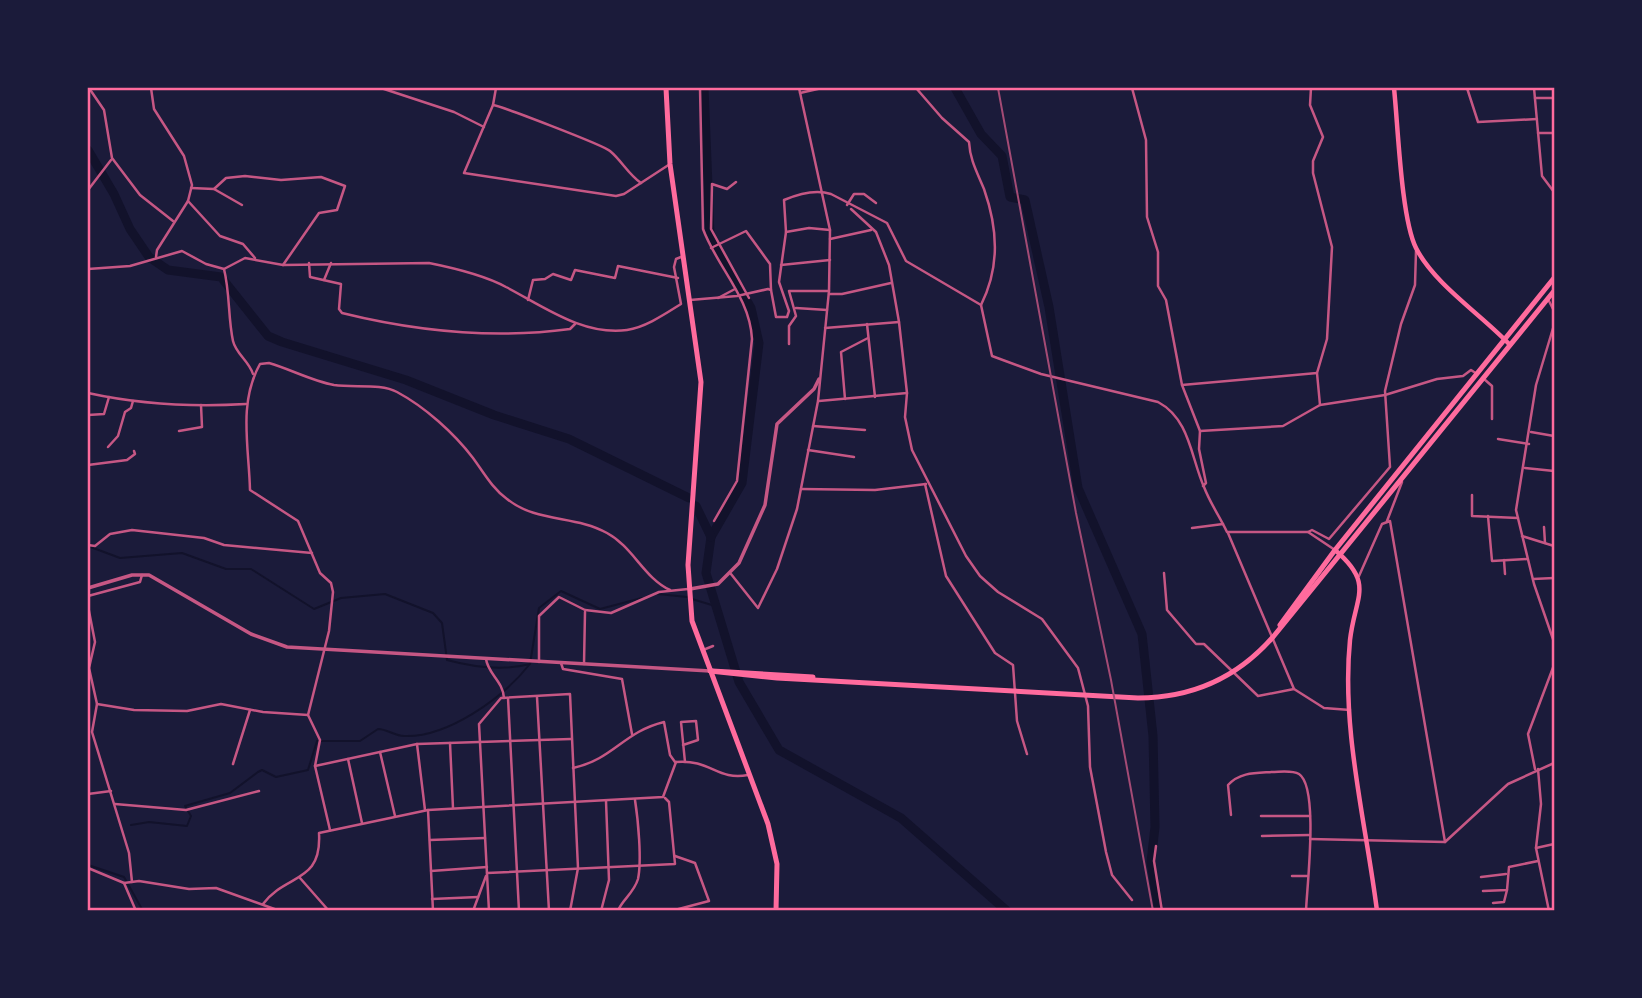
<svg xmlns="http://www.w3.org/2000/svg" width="1642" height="998" viewBox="0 0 1642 998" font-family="'Work Sans',sans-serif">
<rect width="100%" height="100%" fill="#1b1b3a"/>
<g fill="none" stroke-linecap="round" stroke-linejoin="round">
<g stroke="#12122b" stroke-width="2">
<path d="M 88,546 L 120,558 L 182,553 L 226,569 L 251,569 L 314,609 L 341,598 L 385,594 L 433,613 L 442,623 L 447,660 C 473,667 504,671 530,664 L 539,608 L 561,591 L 600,609 L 642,598"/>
<polyline points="658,594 687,597"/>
<polyline points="692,599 715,606"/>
<path d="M 131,825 L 149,822 L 187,826 L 191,816 L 185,806 L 230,793 L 258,772 L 262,770 L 276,777 L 308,770 L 317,741 L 360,741 L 378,729 C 387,729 395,736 404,736 C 447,738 503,698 529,665"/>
<polyline points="88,865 124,877 143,911"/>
</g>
<g stroke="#12122b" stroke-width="9">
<polyline points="704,88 710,236 751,308 759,343 742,483 711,537 706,573 739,682 779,750 901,818 1007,911"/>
<polyline points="955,88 981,134 1002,156 1010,197 1025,200 1049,307 1078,488 1142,634 1153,736 1155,827 1151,862 1159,911"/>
<polyline points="88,150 114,194 130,229 149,257 168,270 221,277 268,336 282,342 406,380 494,415 569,439 689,498"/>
<polyline points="696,506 711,537"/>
</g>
<g stroke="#c65784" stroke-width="2.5">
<polyline points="89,88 104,110 112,158 140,195 173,221"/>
<polyline points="151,88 154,109 184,156 192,185 188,201 157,250 156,257"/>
<polyline points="381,88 454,112 484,127"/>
<polyline points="496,88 493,105 464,173 616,196 624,194 670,164"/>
<path d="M 700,88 L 703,229 C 717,267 750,297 752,339 L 737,481 L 714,521"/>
<path d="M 916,88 L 942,118 L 969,142 C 970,160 977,172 984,189 C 998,229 1000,267 981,305"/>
<polyline points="1132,88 1146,140 1147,217 1158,252 1158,286 1166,300 1182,385 1200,431 1199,449 1206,483 1203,486"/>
<polyline points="1311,88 1310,105 1323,137 1313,161 1313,173 1332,247 1327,339 1317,373 1320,405"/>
<polyline points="1467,88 1478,122 1537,119"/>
<polyline points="1534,88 1542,176 1554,192"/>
<polyline points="800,93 822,88"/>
<polyline points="1535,98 1554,98"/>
<path d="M 493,105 C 501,106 603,145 610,151 C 622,161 628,174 641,183"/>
<polyline points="1538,133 1554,133"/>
<polyline points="736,182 727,189 712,184 711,229 749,298"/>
<polyline points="191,188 214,189 226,178 245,176 281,180 321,177 345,186 337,210 319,213 283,265"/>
<polyline points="214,189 242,205"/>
<polyline points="88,190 111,160"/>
<polyline points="188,201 220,236 243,244 255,258"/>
<polyline points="847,205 854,194 864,194 876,203"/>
<polyline points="851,209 876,232 889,265 899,322 907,393 905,417 912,450 966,556 980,576 998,592 1042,619 1078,668 1088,706 1090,767 1106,852 1112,875 1132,900"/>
<polyline points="786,232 809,228 830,230"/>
<polyline points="830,239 871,230"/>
<polyline points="711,248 746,231 770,264 771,290"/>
<path d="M 309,263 L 310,277 L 341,284 L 339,309 L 342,313 C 415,331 495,339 570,329 L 575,324"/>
<polyline points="781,265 830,260"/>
<path d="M 88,269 L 130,266 L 182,251 L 206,264 L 224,269 L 245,258 L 283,265 L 429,263 C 454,268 484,275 506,287 C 543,306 583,336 627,330 C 646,327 665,314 681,304 L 674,267 L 676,259 L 681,257"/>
<path d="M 224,269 C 230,293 228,318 233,341 C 236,354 249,361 253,374"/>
<polyline points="324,280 331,263"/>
<polyline points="829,294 842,294 891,283"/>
<polyline points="718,298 735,289"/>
<polyline points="1548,299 1554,311"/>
<polyline points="528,300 533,280 545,279 553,274 571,280 575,270 615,278 618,266 678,278"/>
<path d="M 690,300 L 737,296 L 768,289 L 771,290 L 776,317 L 787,317 L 789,311 L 779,282 L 786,232 L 784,200 C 798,194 816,189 831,194 L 887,223 L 906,261 L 981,305 L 992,356 L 1041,374 L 1158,402 C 1190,419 1191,458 1204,487 C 1210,503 1220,517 1227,532 L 1308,532 L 1335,550"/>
<polyline points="796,308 827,310"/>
<polyline points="867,324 875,397"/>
<polyline points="1554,325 1536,385 1516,510 1534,584 1554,642"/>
<polyline points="825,328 899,322"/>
<polyline points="789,344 789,326 796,316 789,291 829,291"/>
<polyline points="1484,379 1492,386 1492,419"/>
<polyline points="1182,385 1317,373"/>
<path d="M 88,393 C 138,404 194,407 246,404"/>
<polyline points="845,399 841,352 868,338"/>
<polyline points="819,401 907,393"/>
<polyline points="88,415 104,414 109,397"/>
<polyline points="813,426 865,430"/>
<polyline points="179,431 202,427 201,405"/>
<polyline points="1200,431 1283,426 1320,405 1385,395 1437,379 1463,376 1471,370 1477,374"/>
<polyline points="1531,432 1554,436"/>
<polyline points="1498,439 1529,444"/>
<polyline points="108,447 118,436 125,412 131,408 133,401"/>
<polyline points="808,450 854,457"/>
<polyline points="88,465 127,460 135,454 134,451"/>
<polyline points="1525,468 1554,471"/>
<polyline points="925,484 946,576 995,653 1013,665 1017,721 1027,754"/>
<polyline points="801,489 875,490 926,484"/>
<polyline points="1472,495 1472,516 1518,518"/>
<polyline points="1488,516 1492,561 1527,559"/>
<polyline points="1387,521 1402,482"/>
<polyline points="1544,527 1545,543"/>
<polyline points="1192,528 1223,524"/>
<polyline points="1308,532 1312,530 1329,539 1390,467 1385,391 1401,324 1415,285 1416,251"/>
<polyline points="1228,533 1294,689 1324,708 1350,710"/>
<polyline points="1522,536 1554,546"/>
<polyline points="88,545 95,546 110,534 132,530 204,538 224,545 312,553"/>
<polyline points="1504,560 1505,574"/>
<polyline points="1164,573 1167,610 1196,644 1204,644 1258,696 1294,689"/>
<polyline points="731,574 758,608 777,569 797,509 818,401 829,291 830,230 799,88"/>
<polyline points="1359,576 1382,524 1390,521 1445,842"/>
<polyline points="1533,579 1554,578"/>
<polyline points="88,596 140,582 142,575"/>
<polyline points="88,606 95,642 89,668 97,704 92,732 129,853 132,882"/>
<polyline points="703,650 713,646"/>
<path d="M 486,659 C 488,674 503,681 504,698"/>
<polyline points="539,662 539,616 559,597 585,610 611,613 659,592 688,589"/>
<polyline points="561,663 563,669 622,679 632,734"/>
<polyline points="584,664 585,612"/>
<polyline points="537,697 549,911"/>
<polyline points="508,698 519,911"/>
<polyline points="97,704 134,710 187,711 221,704 263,712 308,715"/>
<polyline points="450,743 453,808"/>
<polyline points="417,744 425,810"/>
<polyline points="683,745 698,740 696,721 681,722 685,762"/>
<polyline points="380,752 395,816"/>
<polyline points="348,759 362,823"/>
<path d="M 676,762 C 711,759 717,781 748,775"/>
<polyline points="233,764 250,710"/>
<polyline points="315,766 417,744 571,739"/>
<path d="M 573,768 C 614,759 623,732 664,722 L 670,755 L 675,762"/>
<polyline points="1535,769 1528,734 1554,665"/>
<polyline points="1538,769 1541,804 1536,848 1549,911"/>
<polyline points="88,794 111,791"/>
<polyline points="115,804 186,810 259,791"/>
<polyline points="428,810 433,911"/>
<path d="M 1231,815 L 1228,785 C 1240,772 1256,773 1272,772 C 1280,772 1292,770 1299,774 C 1319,787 1307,885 1306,911"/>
<polyline points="1261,816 1310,816"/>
<path d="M 330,830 L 315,766 L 320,740 L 308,715 L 329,631 L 333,592 L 331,583 L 320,573 L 298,521 L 250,490 C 249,447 238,403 260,364 L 269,363 C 290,369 312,381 334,385 C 354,388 381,383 397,392 C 425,407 454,433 473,458 C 484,473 492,488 507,499 C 537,523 575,515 607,533 C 633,547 644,578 670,590"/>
<polyline points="1262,836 1310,835"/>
<polyline points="1310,839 1445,842 1508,784 1554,763"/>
<polyline points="430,840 485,838"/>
<polyline points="1156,846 1154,861 1162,911"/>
<polyline points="1536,848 1554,844"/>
<polyline points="88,868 124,883 139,881 189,889 216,888 280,911"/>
<polyline points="431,871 487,867"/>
<polyline points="487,873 675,864 669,802 665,798"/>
<polyline points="1292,876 1307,876"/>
<polyline points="1481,877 1506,874"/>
<polyline points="300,878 329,911"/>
<polyline points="124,883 136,911"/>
<polyline points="1483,891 1507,890 1509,867 1538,861"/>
<polyline points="432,899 478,897"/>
<polyline points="1493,903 1504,902 1507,890"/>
<path d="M 263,904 C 286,873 322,884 319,833 L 428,810 L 663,797 L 676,762"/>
<polyline points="473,911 486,876"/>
<polyline points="489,911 479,724 501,698 570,694 578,868 570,911"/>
<polyline points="601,911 609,880 606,801"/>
<path d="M 618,911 C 621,901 634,893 638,879 C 642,860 638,819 635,800"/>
<polyline points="671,911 709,901 695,863 675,856"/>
</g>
<g stroke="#c65784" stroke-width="3.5">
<polyline points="88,588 132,575 149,575 251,634 287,647 710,671"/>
<polyline points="690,589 718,584 739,563 765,505 777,424 814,389 819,379"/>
</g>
<g stroke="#ff6b9d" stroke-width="4.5">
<path d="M 1394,88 C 1398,125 1401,218 1416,248 C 1434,284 1483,316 1510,345"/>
<path d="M 1335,550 C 1375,584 1355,596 1350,640 C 1341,729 1366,823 1377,911"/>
</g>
<g stroke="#ff6b9d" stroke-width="5">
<polyline points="666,88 670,164 701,382 688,565 692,621 768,824 777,864 776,911"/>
<polyline points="1280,625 1335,550 1554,278"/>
<path d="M 710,671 L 777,678 L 1138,698 C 1192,698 1238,677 1273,637 L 1554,291"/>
<polyline points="712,671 813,677"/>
</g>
<polyline stroke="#a44b75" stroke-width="2" points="998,88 1076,513 1111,680 1153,911"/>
</g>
<rect width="1642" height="998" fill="none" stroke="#1b1b3a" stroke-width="178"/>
<rect x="89" y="89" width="1464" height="820" fill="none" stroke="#ff6b9d" stroke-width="2.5"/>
</svg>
